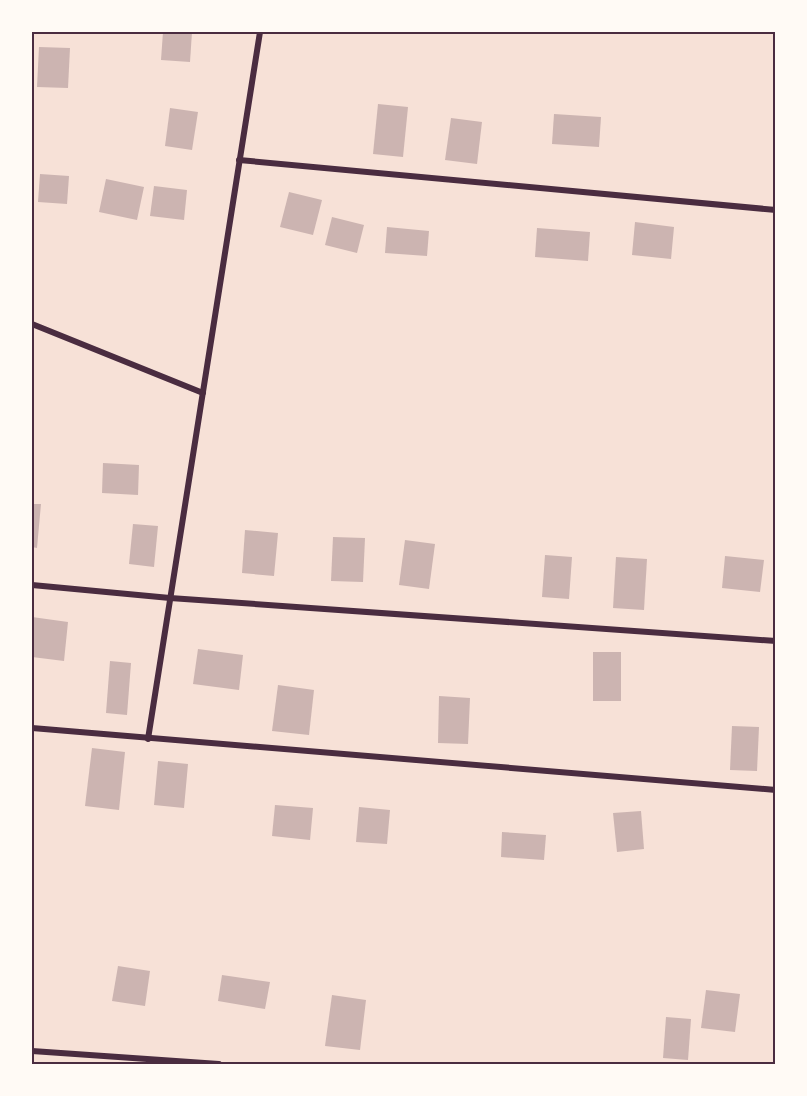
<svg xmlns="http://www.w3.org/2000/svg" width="807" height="1096" viewBox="0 0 807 1096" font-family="Georgia,serif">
<rect width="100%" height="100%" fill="#f7e1d7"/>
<g fill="#ccb4b1">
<polygon points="163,32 192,32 190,62 161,60"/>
<polygon points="39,47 70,48 68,88 37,87"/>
<polygon points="378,104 408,107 403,157 373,154"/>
<polygon points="170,108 198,112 192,150 165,146"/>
<polygon points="554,114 601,117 599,147 552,144"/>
<polygon points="451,118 482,122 477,164 445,160"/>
<polygon points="40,174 69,176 67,204 38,202"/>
<polygon points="106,179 144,187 137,220 99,212"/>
<polygon points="154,186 187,190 184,220 150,216"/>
<polygon points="289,192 322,200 313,235 280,227"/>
<polygon points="332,217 364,225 357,253 325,245"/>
<polygon points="635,222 674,227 671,259 632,255"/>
<polygon points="387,227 429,231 427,256 385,253"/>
<polygon points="537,228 590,232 588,261 535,257"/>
<polygon points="103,463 139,465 138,495 102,493"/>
<polygon points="32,504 41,504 37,548 32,547"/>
<polygon points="133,524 158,526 154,567 129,564"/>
<polygon points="245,530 278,533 274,576 242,573"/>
<polygon points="333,537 365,538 363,582 331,581"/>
<polygon points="405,540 435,544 429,589 399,585"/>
<polygon points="545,555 572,557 569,599 542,597"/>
<polygon points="725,556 764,560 760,592 722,588"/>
<polygon points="616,557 647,559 644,610 613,608"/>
<polygon points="32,617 68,622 64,661 32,657"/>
<polygon points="198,649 243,655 239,690 193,684"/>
<rect x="593" y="652" width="28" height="49"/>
<polygon points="110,661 131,663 127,715 106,713"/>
<polygon points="278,685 314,690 309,735 272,731"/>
<polygon points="439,696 470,698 468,744 438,743"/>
<polygon points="732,726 759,727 757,771 730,770"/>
<polygon points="92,748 125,752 119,810 85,806"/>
<polygon points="158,761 188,764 184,808 154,805"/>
<polygon points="275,805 313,808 310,840 272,836"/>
<polygon points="359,807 390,810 387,844 356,842"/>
<polygon points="641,811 644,849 617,852 613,813"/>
<polygon points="502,832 546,835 544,860 501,857"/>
<polygon points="118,966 150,971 145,1006 112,1001"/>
<polygon points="222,975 270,982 265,1009 218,1001"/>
<polygon points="706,990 740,994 735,1032 701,1028"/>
<polygon points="332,995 366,1000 360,1050 325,1046"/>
<polygon points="666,1017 691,1019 688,1060 663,1058"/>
</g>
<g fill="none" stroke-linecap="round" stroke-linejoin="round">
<g stroke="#4a2c40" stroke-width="6">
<polyline points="239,160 776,210"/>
<polyline points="32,324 203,393"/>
<polyline points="32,585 170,598 776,641"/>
<polyline points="32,728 776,790"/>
<polyline points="148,739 260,32"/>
<polyline points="32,1051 219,1064"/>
</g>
</g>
<rect width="807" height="1096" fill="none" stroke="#fffaf5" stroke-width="66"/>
<rect x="33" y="33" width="741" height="1030" fill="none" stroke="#4a2c40" stroke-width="2"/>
</svg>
